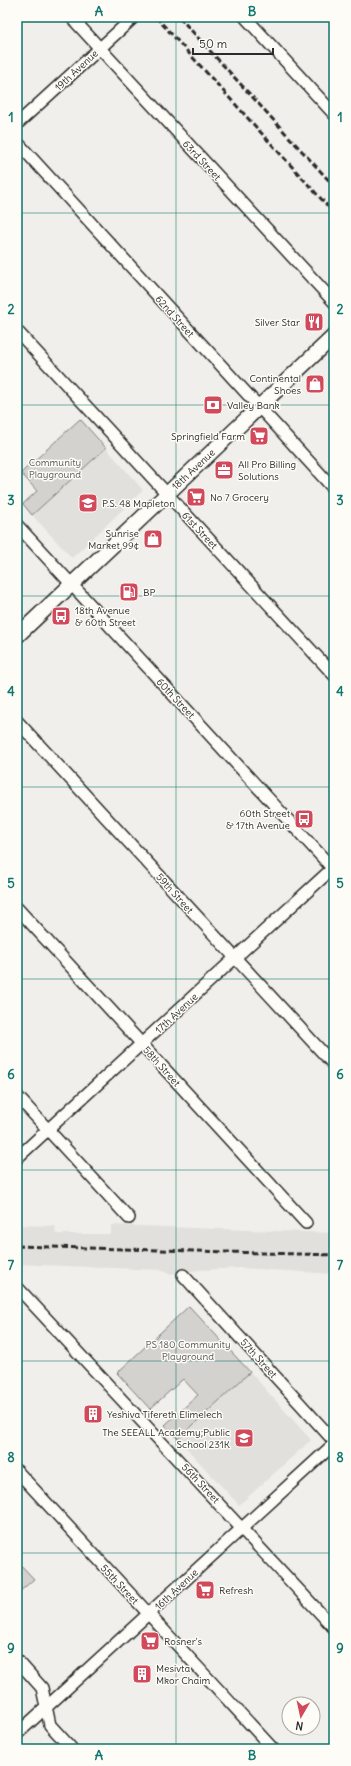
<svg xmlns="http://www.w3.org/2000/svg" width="351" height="1766" viewBox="0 0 351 1766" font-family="Delius,sans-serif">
<rect width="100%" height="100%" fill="#f0efeb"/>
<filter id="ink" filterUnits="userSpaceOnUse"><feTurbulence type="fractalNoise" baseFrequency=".025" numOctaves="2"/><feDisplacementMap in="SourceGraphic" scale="8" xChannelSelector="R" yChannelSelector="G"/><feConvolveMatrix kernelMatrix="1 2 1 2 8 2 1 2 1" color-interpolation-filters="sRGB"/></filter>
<g filter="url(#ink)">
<g fill="#e1e0dc">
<polygon points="106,448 143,490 72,558 32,515"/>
<polygon points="17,1225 55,1226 56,1234 111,1234 111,1225 334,1233 334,1274 241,1268 200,1270 170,1274 161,1270 17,1264"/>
<polygon points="250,1372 311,1440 239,1505 178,1439"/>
</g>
<g fill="#d3d2cf" stroke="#7f7e7d">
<polygon points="80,419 106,448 32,515 23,504 37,491 21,473"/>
<polygon points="189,1306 250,1372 178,1439 165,1425 198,1395 183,1379 150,1409 117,1373"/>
<polygon points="17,1561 34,1579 17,1594"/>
</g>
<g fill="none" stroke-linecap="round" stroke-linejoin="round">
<defs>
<g id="minor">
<polyline points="71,17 334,302"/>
<polyline points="245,17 334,114"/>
<polyline points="17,124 134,17"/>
<polyline points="17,142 334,489"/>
<polyline points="17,331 334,675"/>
<polyline points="17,525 334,870"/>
<polyline points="17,721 334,1065"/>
<polyline points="17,908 306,1223"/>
<polyline points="17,1096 129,1218"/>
<polyline points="17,1158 334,867"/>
<polyline points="183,1275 334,1441"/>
<polyline points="17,1287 334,1628"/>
<polyline points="17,1471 273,1749"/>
<polyline points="17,1660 42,1688 50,1725 72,1749"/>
<polyline points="17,1734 334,1444"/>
</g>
<polyline id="tertiary" points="17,636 334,336"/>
</defs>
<use href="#minor" stroke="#2b2b2b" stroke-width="14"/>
<use href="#tertiary" stroke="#2b2b2b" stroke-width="17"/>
<use href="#minor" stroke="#fdfcf7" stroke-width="11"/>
<use href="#tertiary" stroke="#fdfcf7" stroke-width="14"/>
<g stroke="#2b2b2b" stroke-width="3" stroke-dasharray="6 3" stroke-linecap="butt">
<polyline points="156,17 334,213"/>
<polyline points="179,17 334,186"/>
<polyline points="17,1246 334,1255"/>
</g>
</g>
</g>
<path fill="none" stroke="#0f766e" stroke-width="1" stroke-opacity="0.55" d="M 176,17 L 176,1749M 17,213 L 334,213M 17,405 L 334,405M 17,596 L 334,596M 17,787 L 334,787M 17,979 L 334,979M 17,1170 L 334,1170M 17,1361 L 334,1361M 17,1553 L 334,1553"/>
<defs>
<symbol id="restaurant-square" viewBox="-11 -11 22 22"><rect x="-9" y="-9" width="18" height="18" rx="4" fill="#d1495b" stroke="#fdfcf7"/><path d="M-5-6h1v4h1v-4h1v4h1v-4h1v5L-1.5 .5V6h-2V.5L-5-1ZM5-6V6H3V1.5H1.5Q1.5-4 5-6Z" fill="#fff"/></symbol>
<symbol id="shop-square" viewBox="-11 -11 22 22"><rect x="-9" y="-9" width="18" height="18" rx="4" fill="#d1495b" stroke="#fdfcf7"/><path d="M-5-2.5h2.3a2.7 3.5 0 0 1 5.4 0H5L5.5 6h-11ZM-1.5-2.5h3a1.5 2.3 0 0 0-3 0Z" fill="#fff"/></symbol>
<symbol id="bank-square" viewBox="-11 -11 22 22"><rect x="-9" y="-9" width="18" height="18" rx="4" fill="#d1495b" stroke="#fdfcf7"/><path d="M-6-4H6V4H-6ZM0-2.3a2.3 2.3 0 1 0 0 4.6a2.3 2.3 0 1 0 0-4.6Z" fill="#fff"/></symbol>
<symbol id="supermarket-square" viewBox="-11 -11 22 22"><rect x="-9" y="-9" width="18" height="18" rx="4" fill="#d1495b" stroke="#fdfcf7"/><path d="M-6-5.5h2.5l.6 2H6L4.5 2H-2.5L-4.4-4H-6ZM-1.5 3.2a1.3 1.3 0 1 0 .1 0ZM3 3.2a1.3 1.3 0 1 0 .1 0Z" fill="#fff"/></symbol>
<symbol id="office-square" viewBox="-11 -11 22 22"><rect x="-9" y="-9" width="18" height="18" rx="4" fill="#d1495b" stroke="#fdfcf7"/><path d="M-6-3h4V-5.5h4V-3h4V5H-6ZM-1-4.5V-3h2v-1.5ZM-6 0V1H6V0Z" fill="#fff"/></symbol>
<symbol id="school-square" viewBox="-11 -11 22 22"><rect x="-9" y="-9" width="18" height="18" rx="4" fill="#d1495b" stroke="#fdfcf7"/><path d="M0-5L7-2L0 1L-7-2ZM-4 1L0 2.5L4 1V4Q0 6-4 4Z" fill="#fff"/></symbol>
<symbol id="fuel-square" viewBox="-11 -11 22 22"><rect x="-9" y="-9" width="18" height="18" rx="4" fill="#d1495b" stroke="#fdfcf7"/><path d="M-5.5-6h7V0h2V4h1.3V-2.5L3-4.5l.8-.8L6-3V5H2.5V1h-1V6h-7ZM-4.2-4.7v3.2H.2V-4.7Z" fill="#fff"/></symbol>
<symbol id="bus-square" viewBox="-11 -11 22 22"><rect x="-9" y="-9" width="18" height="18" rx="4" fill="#d1495b" stroke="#fdfcf7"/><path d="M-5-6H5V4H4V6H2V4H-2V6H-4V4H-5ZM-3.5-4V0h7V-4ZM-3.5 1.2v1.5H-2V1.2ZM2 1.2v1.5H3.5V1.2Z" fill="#fff"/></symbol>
<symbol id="building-square" viewBox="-11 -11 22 22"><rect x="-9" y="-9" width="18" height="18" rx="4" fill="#d1495b" stroke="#fdfcf7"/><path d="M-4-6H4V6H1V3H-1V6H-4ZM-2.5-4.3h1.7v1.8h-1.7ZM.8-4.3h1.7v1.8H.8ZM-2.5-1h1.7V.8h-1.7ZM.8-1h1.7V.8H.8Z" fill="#fff"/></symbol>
</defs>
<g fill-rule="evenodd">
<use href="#restaurant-square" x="303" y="311" width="22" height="22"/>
<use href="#shop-square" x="304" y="373" width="22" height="22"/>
<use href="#bank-square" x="202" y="394" width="22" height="22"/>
<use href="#supermarket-square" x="248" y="425" width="22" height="22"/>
<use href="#office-square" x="213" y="459" width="22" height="22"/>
<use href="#supermarket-square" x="185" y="486" width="22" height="22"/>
<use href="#school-square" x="77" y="492" width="22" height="22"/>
<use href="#shop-square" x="142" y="528" width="22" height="22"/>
<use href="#fuel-square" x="118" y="581" width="22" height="22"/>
<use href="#bus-square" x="50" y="605" width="22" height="22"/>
<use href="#bus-square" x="293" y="808" width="22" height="22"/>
<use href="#building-square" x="82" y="1403" width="22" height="22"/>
<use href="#school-square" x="233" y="1427" width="22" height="22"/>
<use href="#supermarket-square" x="194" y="1579" width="22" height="22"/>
<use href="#supermarket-square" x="139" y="1630" width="22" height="22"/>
<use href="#building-square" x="131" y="1663" width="22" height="22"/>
</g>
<g text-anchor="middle" stroke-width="3" stroke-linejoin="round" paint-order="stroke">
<g font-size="10" fill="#2b2b2b" stroke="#fdfcf7">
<text transform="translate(76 70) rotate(-43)" y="4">19th Avenue</text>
<text transform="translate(202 160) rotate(47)" y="4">63rd Street</text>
<text transform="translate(175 316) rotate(48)" y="4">62nd Street</text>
<text transform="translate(193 469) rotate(-43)" y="4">18th Avenue</text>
<text transform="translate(200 530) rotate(47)" y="4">61st Street</text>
<text transform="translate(176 698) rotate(47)" y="4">60th Street</text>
<text transform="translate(175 893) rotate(48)" y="4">59th Street</text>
<text transform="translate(176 1013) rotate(-43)" y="4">17th Avenue</text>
<text transform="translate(162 1066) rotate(48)" y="4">58th Street</text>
<text transform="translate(259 1358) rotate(48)" y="4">57th Street</text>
<text transform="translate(201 1483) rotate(47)" y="4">56th Street</text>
<text transform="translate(120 1584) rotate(47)" y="4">55th Street</text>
<text transform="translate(176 1589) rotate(-43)" y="4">16th Avenue</text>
</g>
<g font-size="10" fill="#2b2b2b" stroke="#fdfcf7" text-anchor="start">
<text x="300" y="326" text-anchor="end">Silver Star</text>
<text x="301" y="382" text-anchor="end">Continental<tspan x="301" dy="12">Shoes</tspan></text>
<text x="227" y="409">Valley Bank</text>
<text x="245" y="440" text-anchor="end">Springfield Farm</text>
<text x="238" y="468">All Pro Billing<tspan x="238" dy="12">Solutions</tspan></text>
<text x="210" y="501">No 7 Grocery</text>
<text x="102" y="507">P.S. 48 Mapleton</text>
<text x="139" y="537" text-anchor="end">Sunrise<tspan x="139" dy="12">Market 99¢</tspan></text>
<text x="143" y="596">BP</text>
<text x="75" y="614">18th Avenue<tspan x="75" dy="12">&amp; 60th Street</tspan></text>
<text x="290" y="817" text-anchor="end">60th Street<tspan x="290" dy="12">&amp; 17th Avenue</tspan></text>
<text x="107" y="1418">Yeshiva Tifereth Elimelech</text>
<text x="230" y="1436" text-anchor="end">The SEEALL Academy;Public<tspan x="230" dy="12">School 231K</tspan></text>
<text x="219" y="1594">Refresh</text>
<text x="164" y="1645">Rosner's</text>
<text x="156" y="1672">Mesivta<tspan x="156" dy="12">Mkor Chaim</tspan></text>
</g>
<g font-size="10" fill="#555554" stroke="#fdfcf7">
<text x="55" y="466">Community<tspan x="55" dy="12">Playground</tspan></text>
<text x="188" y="1348">PS 180 Community<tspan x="188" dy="12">Playground</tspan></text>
</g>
</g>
<rect width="351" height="1766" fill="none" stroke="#fdfcf7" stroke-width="44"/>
<g transform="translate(301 1716) rotate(189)"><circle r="19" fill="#fdfcf7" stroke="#a9a8a5"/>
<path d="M0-3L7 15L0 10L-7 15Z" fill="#d1495b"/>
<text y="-6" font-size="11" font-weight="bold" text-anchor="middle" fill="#2b2b2b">N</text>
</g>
<path d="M193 48v6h80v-6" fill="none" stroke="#2b2b2b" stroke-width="2"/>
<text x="199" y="48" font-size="12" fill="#2b2b2b" stroke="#fdfcf7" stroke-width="3" paint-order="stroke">50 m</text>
<rect x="22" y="22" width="307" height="1722" fill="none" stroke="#0f766e" stroke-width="1.5"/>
<g font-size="13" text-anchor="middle" font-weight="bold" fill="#0f766e">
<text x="99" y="16">A</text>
<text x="252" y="16">B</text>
<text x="11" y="122">1</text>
<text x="340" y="122">1</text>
<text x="11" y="314">2</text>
<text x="340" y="314">2</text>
<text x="11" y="505">3</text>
<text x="340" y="505">3</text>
<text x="11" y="696">4</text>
<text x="340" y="696">4</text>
<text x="11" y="888">5</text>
<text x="340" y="888">5</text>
<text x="11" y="1079">6</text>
<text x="340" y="1079">6</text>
<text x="11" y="1270">7</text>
<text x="340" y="1270">7</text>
<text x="11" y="1462">8</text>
<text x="340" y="1462">8</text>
<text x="11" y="1653">9</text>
<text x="340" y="1653">9</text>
<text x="99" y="1760">A</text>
<text x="252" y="1760">B</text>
</g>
</svg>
